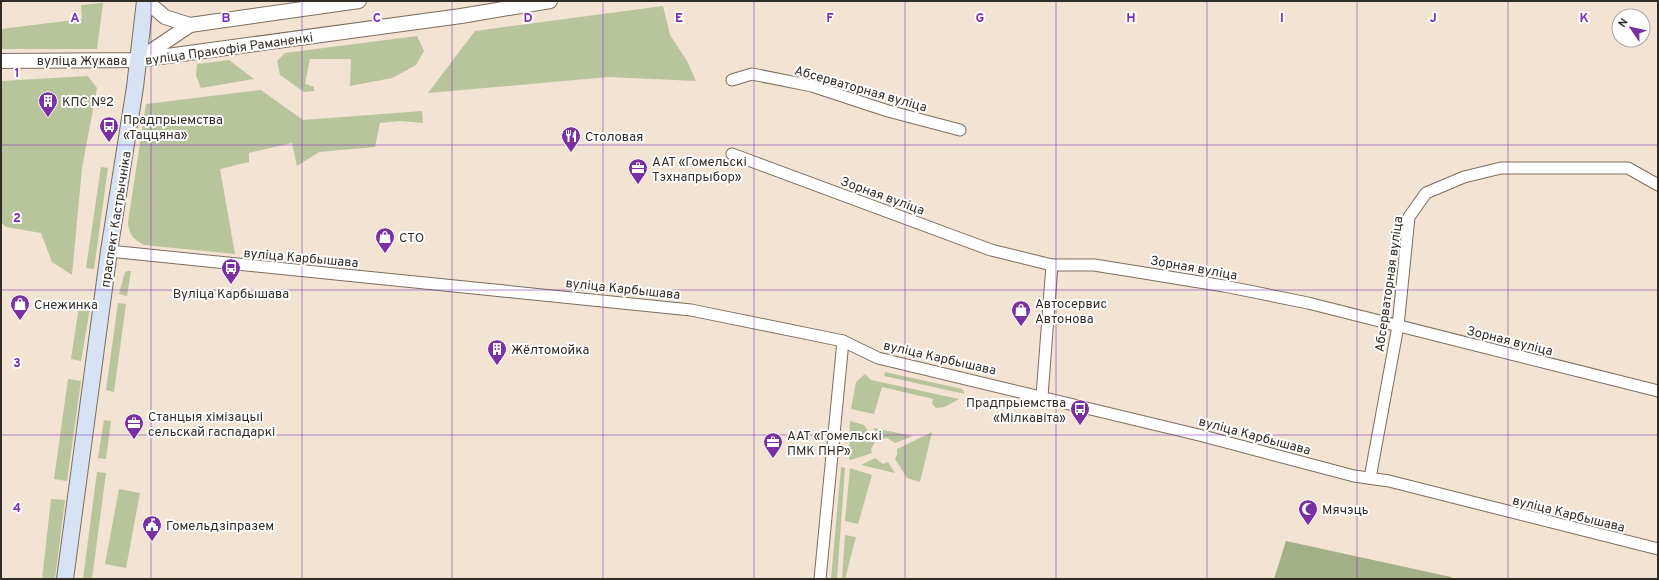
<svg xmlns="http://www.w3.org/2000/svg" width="1659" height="580" viewBox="0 0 1659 580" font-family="Overpass,sans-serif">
<rect width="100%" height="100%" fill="#f2e3d2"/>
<g fill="#b8c49c">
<polygon points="103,3 97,49 1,49 1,29 82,19 81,5"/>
<polygon points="663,6 670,35 687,61 696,81 609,77 428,93 475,31"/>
<polygon points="417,36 424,51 416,65 392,78 350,86 351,59 310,59 305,84 314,87 314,91 304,92 280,75 277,61 285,53"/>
<polygon points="229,60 254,79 201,88 196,76 197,64"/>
<polygon points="88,76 97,88 82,168 72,275 52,262 41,233 6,227 1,222 1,81"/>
<path d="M 261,90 L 303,120 L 422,111 L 423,123 L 400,121 L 380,123 L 375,147 L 319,152 L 297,166 L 292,143 L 249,153 L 249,162 L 220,169 L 235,254 L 144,245 C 133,239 129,235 128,222 L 146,104 Z"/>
<polygon points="101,167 108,168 94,269 86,268"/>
<polygon points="128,271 131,271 127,296 119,294 125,272"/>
<polygon points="118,303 126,304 114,392 106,390"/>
<polygon points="79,306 90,308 81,361 71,359"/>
<polygon points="885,372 962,389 965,394 884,376"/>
<polygon points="865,374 871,380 959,399 945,407 936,408 932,404 933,399 882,387 874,414 851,409 856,382"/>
<polygon points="68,379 81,381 67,481 54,479"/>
<polygon points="104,420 111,421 106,459 98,458"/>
<polygon points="850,421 864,425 875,442 871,449 872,453 851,460 849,459"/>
<polygon points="873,428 913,436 895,443 887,438 880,439"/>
<polygon points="932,432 920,482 907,478 895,459 897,455 897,449"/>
<polygon points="875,458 883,464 888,462 895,473 861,465"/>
<polygon points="841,467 845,468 837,579 831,579"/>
<polygon points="850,468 872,475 858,524 845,521"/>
<polygon points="97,472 106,473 92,579 83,579"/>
<polygon points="119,489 140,493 126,568 105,564"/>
<polygon points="51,499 65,500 55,579 42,579"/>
<polygon points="845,535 856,537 845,579 842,579"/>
</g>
<polygon fill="#a3af86" points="1286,541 1451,577 1453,579 1274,579"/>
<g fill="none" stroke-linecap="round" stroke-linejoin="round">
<defs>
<g id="minor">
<polyline points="732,80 752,74 812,86 888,111 960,130"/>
<polyline points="732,154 991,250 1052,265 1094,265 1138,272 1224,286 1308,303 1658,391"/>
<polyline points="109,251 691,310 843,341 878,358 1203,436 1354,476 1389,481 1658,549"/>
<polyline points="1042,396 1052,265"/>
<polyline points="1370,478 1398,326 1409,217 1426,193 1464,177 1501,168 1628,168 1658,185"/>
<polyline points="820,579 843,341"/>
</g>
<g id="tertiary">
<polyline points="146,1 165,17 190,25"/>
<polyline points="141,58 190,25 359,1"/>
<polyline points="1,61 138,60 461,16 550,1"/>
</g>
<polyline id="secondary" points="65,579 109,251 135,87 145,1"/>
</defs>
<use href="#minor" stroke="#7b6e5e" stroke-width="13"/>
<use href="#tertiary" stroke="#7b6e5e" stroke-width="16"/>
<use href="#secondary" stroke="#7b6e5e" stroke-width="18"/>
<use href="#minor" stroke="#fff" stroke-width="11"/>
<use href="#tertiary" stroke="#fff" stroke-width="14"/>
<use href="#secondary" stroke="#d7e3f4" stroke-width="16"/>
</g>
<path fill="none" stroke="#7b2cbf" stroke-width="1" stroke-opacity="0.55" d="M 151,1 L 151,579M 302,1 L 302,579M 452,1 L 452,579M 603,1 L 603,579M 754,1 L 754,579M 905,1 L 905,579M 1056,1 L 1056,579M 1207,1 L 1207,579M 1357,1 L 1357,579M 1508,1 L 1508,579M 1,145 L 1658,145M 1,290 L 1658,290M 1,435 L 1658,435"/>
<defs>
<symbol id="building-pin" viewBox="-11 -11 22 30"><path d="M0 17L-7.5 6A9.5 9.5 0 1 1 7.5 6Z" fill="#7830a3" stroke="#fff"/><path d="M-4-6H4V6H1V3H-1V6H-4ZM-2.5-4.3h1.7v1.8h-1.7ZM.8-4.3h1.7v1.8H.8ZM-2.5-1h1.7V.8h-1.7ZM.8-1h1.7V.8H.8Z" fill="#fff"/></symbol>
<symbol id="bus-pin" viewBox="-11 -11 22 30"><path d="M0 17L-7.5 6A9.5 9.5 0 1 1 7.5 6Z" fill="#7830a3" stroke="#fff"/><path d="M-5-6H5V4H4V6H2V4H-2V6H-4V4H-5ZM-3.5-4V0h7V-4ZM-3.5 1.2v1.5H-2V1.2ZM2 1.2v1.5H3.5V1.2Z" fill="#fff"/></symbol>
<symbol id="restaurant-pin" viewBox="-11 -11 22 30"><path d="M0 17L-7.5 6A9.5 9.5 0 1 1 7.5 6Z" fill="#7830a3" stroke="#fff"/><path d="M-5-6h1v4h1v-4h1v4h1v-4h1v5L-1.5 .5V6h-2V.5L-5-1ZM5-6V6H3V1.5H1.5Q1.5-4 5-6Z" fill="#fff"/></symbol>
<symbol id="office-pin" viewBox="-11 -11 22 30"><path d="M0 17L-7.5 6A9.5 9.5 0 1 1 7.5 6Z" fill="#7830a3" stroke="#fff"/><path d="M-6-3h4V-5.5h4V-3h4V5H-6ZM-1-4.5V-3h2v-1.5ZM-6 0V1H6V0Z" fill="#fff"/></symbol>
<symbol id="shop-pin" viewBox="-11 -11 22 30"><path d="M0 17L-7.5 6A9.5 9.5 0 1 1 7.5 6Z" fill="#7830a3" stroke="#fff"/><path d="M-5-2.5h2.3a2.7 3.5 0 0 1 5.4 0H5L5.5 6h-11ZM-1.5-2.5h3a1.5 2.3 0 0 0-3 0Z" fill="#fff"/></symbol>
<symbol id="mosque-pin" viewBox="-11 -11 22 30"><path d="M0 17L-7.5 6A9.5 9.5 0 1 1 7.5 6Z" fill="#7830a3" stroke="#fff"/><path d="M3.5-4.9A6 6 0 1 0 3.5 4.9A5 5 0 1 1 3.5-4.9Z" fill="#fff"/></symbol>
<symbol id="civic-pin" viewBox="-11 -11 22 30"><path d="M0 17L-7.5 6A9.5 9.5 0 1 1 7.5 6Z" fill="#7830a3" stroke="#fff"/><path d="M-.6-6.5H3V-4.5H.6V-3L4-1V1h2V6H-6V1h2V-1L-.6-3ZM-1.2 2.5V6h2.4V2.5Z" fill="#fff"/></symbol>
</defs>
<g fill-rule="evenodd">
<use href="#building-pin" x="37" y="90" width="22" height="30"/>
<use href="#bus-pin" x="98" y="115" width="22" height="30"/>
<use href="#restaurant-pin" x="560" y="125" width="22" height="30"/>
<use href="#office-pin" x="627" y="157" width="22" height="30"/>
<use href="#shop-pin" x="374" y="226" width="22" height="30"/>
<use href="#bus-pin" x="220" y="257" width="22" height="30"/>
<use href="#shop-pin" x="9" y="293" width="22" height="30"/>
<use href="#shop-pin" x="1010" y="299" width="22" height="30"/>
<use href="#building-pin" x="486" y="338" width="22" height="30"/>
<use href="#bus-pin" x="1069" y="398" width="22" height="30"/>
<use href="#office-pin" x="123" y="412" width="22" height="30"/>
<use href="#office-pin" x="762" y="431" width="22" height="30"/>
<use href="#mosque-pin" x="1297" y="498" width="22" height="30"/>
<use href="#civic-pin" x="141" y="514" width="22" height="30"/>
</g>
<g text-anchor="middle" stroke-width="4" stroke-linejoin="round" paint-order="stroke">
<g font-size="13" fill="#322c26" stroke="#fff">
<text transform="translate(229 48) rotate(-8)" y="5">вуліца Пракофія Раманенкі</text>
<text x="82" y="65">вуліца Жукава</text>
<text transform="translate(861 88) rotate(16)" y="5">Абсерваторная вуліца</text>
<text transform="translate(883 195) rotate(20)" y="5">Зорная вуліца</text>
<text transform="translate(115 219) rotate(-81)" y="5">праспект Кастрычніка</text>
<text transform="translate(301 257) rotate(5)" y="5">вуліца Карбышава</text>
<text transform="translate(1194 267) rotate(10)" y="5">Зорная вуліца</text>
<text transform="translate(1388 284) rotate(-82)" y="5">Абсерваторная вуліца</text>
<text transform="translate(623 288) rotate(6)" y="5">вуліца Карбышава</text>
<text transform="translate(1510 340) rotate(14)" y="5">Зорная вуліца</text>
<text transform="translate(940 357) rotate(13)" y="5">вуліца Карбышава</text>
<text transform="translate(1255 435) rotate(15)" y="5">вуліца Карбышава</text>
<text transform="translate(1569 513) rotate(14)" y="5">вуліца Карбышава</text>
</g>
<g font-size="13" fill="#322c26" stroke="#fff" text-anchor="start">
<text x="62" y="106">КПС №2</text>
<text x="123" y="124">Прадпрыемства<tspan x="123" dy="15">«Таццяна»</tspan></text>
<text x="585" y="141">Столовая</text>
<text x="652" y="166">ААТ «Гомельскі<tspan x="652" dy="15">Тэхнапрыбор»</tspan></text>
<text x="399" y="242">СТО</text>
<text x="231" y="298" text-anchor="middle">Вуліца Карбышава</text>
<text x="1035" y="308">Автосервис<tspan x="1035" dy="15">Автонова</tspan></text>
<text x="34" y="309">Снежинка</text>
<text x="511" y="354">Жёлтомойка</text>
<text x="1066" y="407" text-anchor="end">Прадпрыемства<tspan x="1066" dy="15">«Мілкавіта»</tspan></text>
<text x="148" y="421">Станцыя хімізацыі<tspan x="148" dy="15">сельскай гаспадаркі</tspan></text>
<text x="787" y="440">ААТ «Гомельскі<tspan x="787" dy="15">ПМК ПНР»</tspan></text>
<text x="1322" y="514">Мячэць</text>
<text x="166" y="530">Гомельдзіпразем</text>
</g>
</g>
<g font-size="13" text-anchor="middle" font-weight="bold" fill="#7b2cbf" stroke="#fff" stroke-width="4" stroke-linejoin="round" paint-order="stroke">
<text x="75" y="22">A</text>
<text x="226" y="22">B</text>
<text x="377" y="22">C</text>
<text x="528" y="22">D</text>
<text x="679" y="22">E</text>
<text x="830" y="22">F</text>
<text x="980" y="22">G</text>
<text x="1131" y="22">H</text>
<text x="1282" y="22">I</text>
<text x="1433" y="22">J</text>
<text x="1584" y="22">K</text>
<text x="17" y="77">1</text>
<text x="17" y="222">2</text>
<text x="17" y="367">3</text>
<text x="17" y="512">4</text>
</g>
<rect width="1659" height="580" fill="none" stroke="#322c26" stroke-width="4"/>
<g transform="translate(1631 28) rotate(304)"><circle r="19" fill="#ffffff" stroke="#adaba8"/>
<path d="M0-3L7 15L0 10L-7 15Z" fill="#7830a3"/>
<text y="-6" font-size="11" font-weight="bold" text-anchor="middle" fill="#322c26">N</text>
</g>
</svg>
